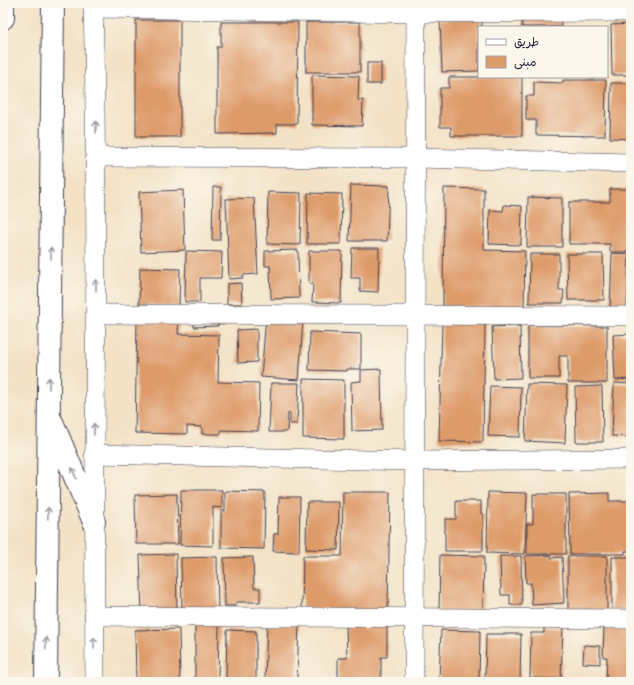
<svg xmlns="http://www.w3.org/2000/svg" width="634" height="685" viewBox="0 0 634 685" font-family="Delius,'Playpen Sans Arabic',sans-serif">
<rect width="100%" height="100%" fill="#fbf7ec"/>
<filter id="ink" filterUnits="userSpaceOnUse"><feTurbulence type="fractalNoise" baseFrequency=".025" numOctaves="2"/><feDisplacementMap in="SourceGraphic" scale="8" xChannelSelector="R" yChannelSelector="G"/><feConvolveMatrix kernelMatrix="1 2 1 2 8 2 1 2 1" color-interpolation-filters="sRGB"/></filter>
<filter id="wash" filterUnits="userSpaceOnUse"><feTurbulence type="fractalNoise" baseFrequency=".012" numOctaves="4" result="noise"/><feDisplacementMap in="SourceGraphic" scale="16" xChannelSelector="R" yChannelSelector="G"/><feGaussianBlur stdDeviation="0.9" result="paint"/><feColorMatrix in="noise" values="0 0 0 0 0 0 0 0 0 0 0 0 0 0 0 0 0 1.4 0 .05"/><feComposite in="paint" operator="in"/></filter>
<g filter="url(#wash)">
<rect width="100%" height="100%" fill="#f3e2c6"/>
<g id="blocks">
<g fill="#de9b6a">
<polygon points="482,18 482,27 479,27 479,71 442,72 440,19"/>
<rect x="522" y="18" width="39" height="9"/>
<rect x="136" y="20" width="44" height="117"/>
<polygon points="221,22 298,22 297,124 277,124 277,133 217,134 217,47 221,47"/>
<rect x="306" y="22" width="54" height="50"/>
<polygon points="631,24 631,75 612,75 611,25"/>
<rect x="367" y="63" width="14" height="21"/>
<polygon points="312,75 359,76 358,100 363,100 362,126 312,125"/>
<polygon points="449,77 522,77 522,136 451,136 451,127 440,127 440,88 449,88"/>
<polygon points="563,80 606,80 605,136 536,135 536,120 526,120 526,96 534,96 534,82 563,83"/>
<polygon points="611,83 631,83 631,139 610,138"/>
<polygon points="351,185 389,186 387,241 349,241"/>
<polygon points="213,187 221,187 220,240 212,240"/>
<polygon points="444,188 484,189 484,250 525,251 524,307 443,306"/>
<polygon points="610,189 631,189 631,252 610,252 610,244 569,244 569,202 610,202"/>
<polygon points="183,190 185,250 141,252 139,192"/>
<polygon points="268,192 301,193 300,245 267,244"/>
<polygon points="308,193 342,194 341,244 307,244"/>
<polygon points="528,197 562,198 562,247 527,247"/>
<polygon points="254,198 258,274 243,275 243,278 229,279 226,199"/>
<polygon points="504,205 522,206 521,245 489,244 490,210 503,211"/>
<polygon points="352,248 379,248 378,292 360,291 360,278 351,278"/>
<polygon points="298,250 299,298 271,299 270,266 265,266 265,251"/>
<polygon points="186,251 222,252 221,278 200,278 200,302 185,302"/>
<polygon points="309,251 342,251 341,303 312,302 313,284 309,284"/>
<polygon points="612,253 629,254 627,308 610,308"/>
<polygon points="530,254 559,254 559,290 564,290 563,303 529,303"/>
<polygon points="567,254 603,254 604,300 568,300"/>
<polygon points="140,268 180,269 179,306 139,304"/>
<polygon points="241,283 242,304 227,304 227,284"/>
<polygon points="218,317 218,326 194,327 193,319"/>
<polygon points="266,317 303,320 299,380 261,377"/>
<polygon points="137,319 179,320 178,334 219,335 218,382 259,383 258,431 221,430 221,434 202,434 202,427 187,426 187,434 135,433"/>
<polygon points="442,323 485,323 483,442 439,441"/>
<polygon points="528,325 607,326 607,383 568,383 568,356 559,356 559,378 528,378"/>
<polygon points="520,326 521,378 494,379 492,327"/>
<polygon points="257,329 257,362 238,363 237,330"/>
<polygon points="310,332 361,334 361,369 347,369 347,371 309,370"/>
<polygon points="631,334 631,379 615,380 613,335"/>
<polygon points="381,369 382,430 352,431 351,382 361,381 361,370"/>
<polygon points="303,379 344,380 344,439 303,438"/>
<polygon points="271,383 299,383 297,424 290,424 290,413 288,413 287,432 269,432"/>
<polygon points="614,383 631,384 631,437 612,436"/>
<polygon points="527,384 567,385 565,443 525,441"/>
<polygon points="490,386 521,387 520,437 488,436"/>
<polygon points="602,386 603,442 576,442 575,387"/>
<polygon points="181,490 222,490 222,508 213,507 213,546 180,545"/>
<polygon points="225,491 265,492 264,549 221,548 221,511 225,511"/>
<polygon points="343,492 390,492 388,610 302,609 303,556 342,556"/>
<polygon points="488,492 527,493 525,554 487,553"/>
<polygon points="609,493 609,501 631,501 631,551 625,551 625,554 570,554 569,494"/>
<polygon points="177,494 178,544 136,544 135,495"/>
<polygon points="533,494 566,494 566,554 527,554 527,524 533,524"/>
<polygon points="279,497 300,497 299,552 273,551 274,534 278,534"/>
<polygon points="456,501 481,501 481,514 483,514 483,551 445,551 445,519 456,519"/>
<polygon points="307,502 339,502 338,550 306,549"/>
<polygon points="176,554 177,614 142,615 140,555"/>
<polygon points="440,555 484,556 483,614 439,613"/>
<polygon points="551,555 551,558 562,557 564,603 532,605 531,583 526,583 525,556"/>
<polygon points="500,556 521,556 522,605 510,605 510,595 501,595"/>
<rect x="568" y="556" width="39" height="56"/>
<polygon points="217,557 218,614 182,614 181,558"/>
<polygon points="253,557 254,588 260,588 260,602 236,602 236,606 225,606 224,558"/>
<rect x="612" y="557" width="19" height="55"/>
<polygon points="267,622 299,623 297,680 265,679"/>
<polygon points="387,623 387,657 381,657 381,681 338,682 338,658 347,658 346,624"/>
<polygon points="195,624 219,624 218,682 195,682"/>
<polygon points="604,626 631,627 631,680 606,679 607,657 603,657"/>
<polygon points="544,627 563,628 561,679 530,678 531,633 544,633"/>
<polygon points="179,629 180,682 136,682 135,630"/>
<polygon points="227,630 256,631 256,680 226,680"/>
<polygon points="441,630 480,631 479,682 439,681"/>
<polygon points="486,634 521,634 520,681 485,680"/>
<polygon points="584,645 600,646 600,664 583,663"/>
</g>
</g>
</g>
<g filter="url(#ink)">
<use href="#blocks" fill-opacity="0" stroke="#413f50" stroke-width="1"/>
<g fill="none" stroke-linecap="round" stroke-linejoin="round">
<defs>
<g id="minor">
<path d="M 93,3 C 99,229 93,456 95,682"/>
<polyline points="93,8 416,13 631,12"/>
<polyline points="96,157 415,158 631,163"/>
<polyline points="96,314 631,316"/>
<polyline points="94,454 415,461 631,459"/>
<polyline points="94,616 631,619"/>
<polyline points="414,682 416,3"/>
</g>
<g id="tertiary">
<polyline points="3,18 3,3"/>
<polyline points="52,422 94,522"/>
<polyline points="46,682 53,3"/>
</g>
</defs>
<use href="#minor" stroke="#413f50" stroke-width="20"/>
<use href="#tertiary" stroke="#413f50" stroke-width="24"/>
<use href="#minor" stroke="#fff" stroke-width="19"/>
<use href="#tertiary" stroke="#fff" stroke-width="22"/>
</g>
<defs><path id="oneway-shaft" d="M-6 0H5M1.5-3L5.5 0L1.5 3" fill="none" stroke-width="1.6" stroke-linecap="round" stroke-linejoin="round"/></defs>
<g stroke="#9c9ca7">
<use href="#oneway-shaft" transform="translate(96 127) rotate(-91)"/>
<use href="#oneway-shaft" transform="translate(51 253) rotate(-89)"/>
<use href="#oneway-shaft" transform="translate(96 285) rotate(-90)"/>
<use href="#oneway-shaft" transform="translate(49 383) rotate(-89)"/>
<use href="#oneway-shaft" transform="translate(94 429) rotate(-89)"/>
<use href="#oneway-shaft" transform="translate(74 473) rotate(-113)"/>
<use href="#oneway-shaft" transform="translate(48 513) rotate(-89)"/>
<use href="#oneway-shaft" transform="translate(46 643) rotate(-89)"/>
<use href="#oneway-shaft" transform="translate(94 643) rotate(-90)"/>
</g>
</g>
<rect width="634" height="685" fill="none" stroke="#fbf7ec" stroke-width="16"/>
<rect x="478" y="26" width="130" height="52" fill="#fbf7ec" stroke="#a4a2a5"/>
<rect x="486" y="39" width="20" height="6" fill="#ffffff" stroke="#a4a2a5"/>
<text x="514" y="46" font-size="12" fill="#22223b">طريق</text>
<rect x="486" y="56" width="20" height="12" fill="#de9b6a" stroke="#a4a2a5"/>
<text x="514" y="66" font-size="12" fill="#22223b">مبنى</text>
</svg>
